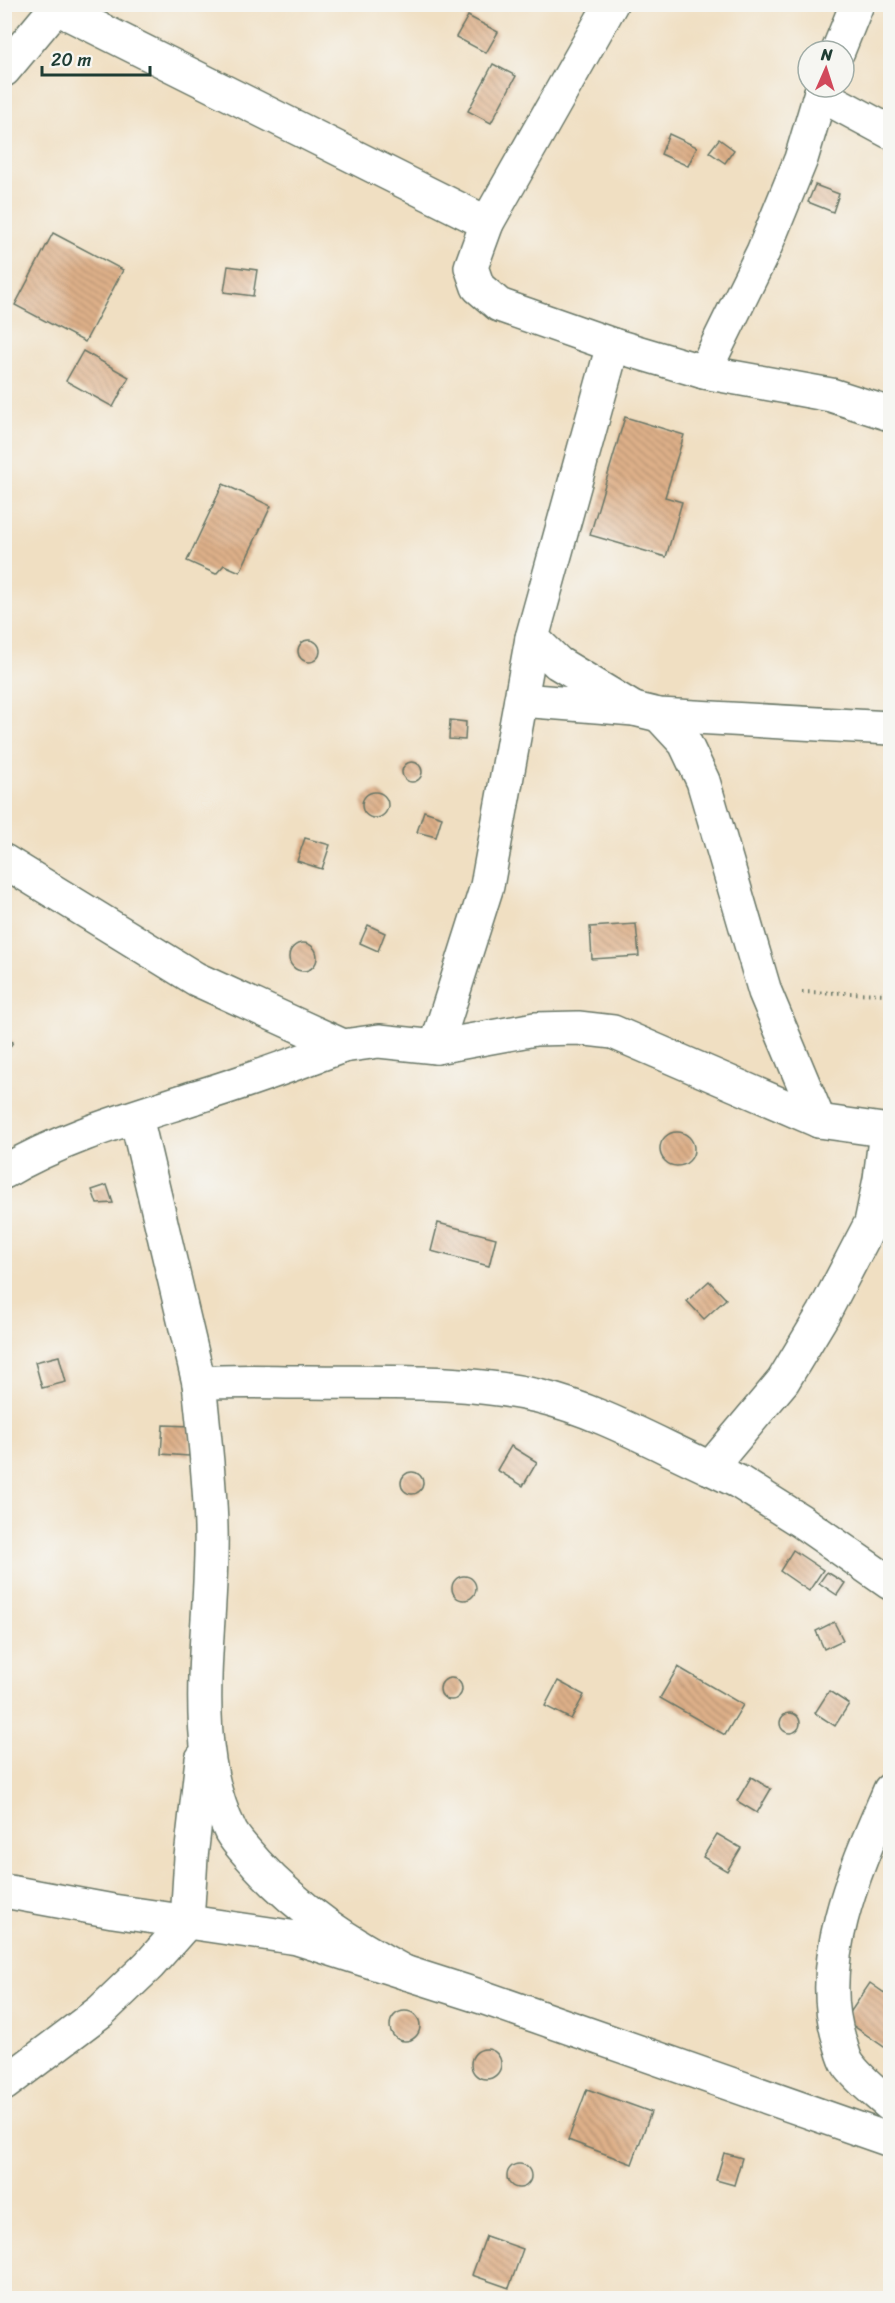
<svg xmlns="http://www.w3.org/2000/svg" width="895" height="2303" viewBox="0 0 895 2303" font-family="Sriracha,sans-serif">
<defs>
<pattern id="building-back-hatch" width="6" height="6" patternUnits="userSpaceOnUse" patternTransform="scale(1.5)"><rect width="6" height="6" fill="#deb089"/><path d="M-1 5l2 2M0 0l6 6M5-1l2 2" fill="none" stroke="#b39071"/></pattern>
</defs>
<rect width="100%" height="100%" fill="#f6f6f2"/>
<filter id="ink" filterUnits="userSpaceOnUse"><feTurbulence type="fractalNoise" baseFrequency=".0167" numOctaves="2"/><feDisplacementMap in="SourceGraphic" scale="12" xChannelSelector="R" yChannelSelector="G"/><feConvolveMatrix kernelMatrix="1 2 1 2 8 2 1 2 1" color-interpolation-filters="sRGB"/></filter>
<filter id="wash" filterUnits="userSpaceOnUse"><feTurbulence type="fractalNoise" baseFrequency=".008" numOctaves="4" result="noise"/><feDisplacementMap in="SourceGraphic" scale="24" xChannelSelector="R" yChannelSelector="G"/><feGaussianBlur stdDeviation="1.35" result="paint"/><feColorMatrix in="noise" values="0 0 0 0 0 0 0 0 0 0 0 0 0 0 0 0 0 1.4 0 .05"/><feComposite in="paint" operator="in"/></filter>
<g filter="url(#wash)">
<rect width="100%" height="100%" fill="#f0dfc2"/>
<g id="blocks">
<g fill="url(#building-back-hatch)">
<polygon points="468,16 498,32 486,53 456,37"/>
<polygon points="493,64 516,76 491,123 468,111"/>
<polygon points="669,134 697,147 688,166 661,154"/>
<polygon points="719,139 734,150 725,163 709,152"/>
<polygon points="815,185 839,194 833,212 808,202"/>
<polygon points="53,233 123,270 85,342 15,305"/>
<polygon points="228,266 257,270 253,296 224,292"/>
<polygon points="83,351 129,377 113,407 66,381"/>
<polygon points="625,417 684,435 665,497 682,502 666,557 590,535"/>
<polygon points="223,484 271,506 240,572 224,565 216,574 187,561"/>
<circle cx="309" cy="651" r="11"/>
<polygon points="450,720 466,722 465,740 449,739"/>
<circle cx="412" cy="772" r="10"/>
<circle cx="375" cy="805" r="13"/>
<polygon points="424,811 442,817 436,837 417,832"/>
<polygon points="305,838 330,845 322,869 297,861"/>
<polygon points="636,924 639,956 592,959 590,927"/>
<polygon points="368,925 385,933 378,951 360,943"/>
<circle cx="303" cy="957" r="14"/>
<polygon points="4,1038 13,1042 4,1056"/>
<circle cx="677" cy="1149" r="17"/>
<polygon points="107,1185 113,1203 97,1204 92,1190"/>
<polygon points="438,1223 496,1238 489,1266 431,1251"/>
<polygon points="709,1281 726,1299 704,1319 687,1301"/>
<polygon points="59,1356 66,1382 42,1388 35,1362"/>
<polygon points="163,1425 190,1426 189,1456 161,1454"/>
<polygon points="511,1446 537,1462 523,1486 497,1470"/>
<circle cx="412" cy="1483" r="11"/>
<polygon points="793,1550 823,1570 809,1591 780,1571"/>
<polygon points="827,1572 845,1583 837,1595 819,1583"/>
<circle cx="464" cy="1588" r="12"/>
<polygon points="834,1622 843,1640 824,1649 816,1631"/>
<polygon points="678,1667 743,1705 725,1735 660,1698"/>
<circle cx="451" cy="1689" r="11"/>
<polygon points="558,1681 584,1695 571,1719 545,1706"/>
<polygon points="829,1691 849,1704 835,1726 815,1713"/>
<circle cx="790" cy="1723" r="10"/>
<polygon points="751,1777 771,1789 757,1813 737,1801"/>
<polygon points="717,1834 741,1848 727,1871 703,1857"/>
<polygon points="870,1983 890,1997 890,2051 845,2020"/>
<circle cx="405" cy="2026" r="15"/>
<circle cx="486" cy="2064" r="15"/>
<polygon points="587,2089 651,2112 632,2164 568,2140"/>
<polygon points="724,2153 742,2158 734,2185 716,2180"/>
<circle cx="519" cy="2176" r="12"/>
<polygon points="486,2236 523,2249 509,2288 472,2275"/>
</g>
</g>
</g>
<g filter="url(#ink)">
<use href="#blocks" fill-opacity="0" stroke="#687666" stroke-width="1.5"/>
<g fill="none" stroke-linecap="round" stroke-linejoin="round">
<defs>
<g id="minor">
<polyline points="611,4 487,223 471,267 478,287 499,305 613,345 704,372 831,395 890,414"/>
<polyline points="57,8 487,223"/>
<polyline points="838,51 857,4"/>
<polyline points="4,70 59,4"/>
<polyline points="823,87 821,92 836,103 890,132"/>
<polyline points="613,345 532,638 558,663 634,709"/>
<polyline points="704,372 763,252 801,159 821,92"/>
<polyline points="521,700 634,709 659,715 890,728"/>
<polyline points="659,715 685,743 703,781 765,992 819,1121"/>
<polyline points="4,861 196,979 343,1046 379,1041 436,1047 535,1029 578,1028 613,1032 819,1121 890,1131"/>
<polyline points="436,1047 487,886 532,638"/>
<polyline points="136,1117 199,1383"/>
<polyline points="886,1131 880,1179 871,1223 824,1313 783,1381 710,1468 739,1482 801,1521 890,1583"/>
<path d="M 4,1172 C 63,1137 131,1118 196,1097 C 246,1082 294,1064 343,1046"/>
<path d="M 890,1790 C 858,1864 813,1960 840,2042 C 842,2048 844,2058 848,2064 C 858,2079 877,2093 890,2105"/>
<polyline points="4,1891 113,1911 297,1938 485,1998 890,2140"/>
<path d="M 406,1973 C 350,1943 300,1911 257,1864 C 249,1854 238,1844 231,1832 C 185,1742 214,1625 211,1528 C 210,1480 204,1431 199,1383 C 235,1380 271,1382 308,1382 C 385,1383 463,1379 538,1396 C 597,1410 655,1443 710,1468"/>
<polyline points="4,2084 101,2011 149,1965 187,1922 191,1857 202,1759"/>
</g>
</defs>
<use href="#minor" stroke="#687666" stroke-width="36"/>
<polyline stroke="#687666" stroke-width="4" stroke-dasharray="1.5 4.5" stroke-linecap="butt" points="802,992 890,994"/>
<use href="#minor" stroke="#fff" stroke-width="33"/>
</g>
</g>
<rect width="895" height="2303" fill="none" stroke="#f6f6f2" stroke-width="24"/>
<g transform="translate(826 69) rotate(3)"><circle r="28" fill="#f6f6f2" stroke="#a0aca6" stroke-width="1.5"/>
<path d="M0-4.5L10 22L0 15L-10 22Z" fill="#d1495b"/>
<text y="-9" font-size="16" font-weight="bold" text-anchor="middle" fill="#1f3d34">N</text>
</g>
<path d="M42 66v9h108v-9" fill="none" stroke="#1f3d34" stroke-width="3"/>
<text x="51" y="66" font-size="18" fill="#1f3d34" stroke="#f6f6f2" stroke-width="4.5" paint-order="stroke">20 m</text>
</svg>
